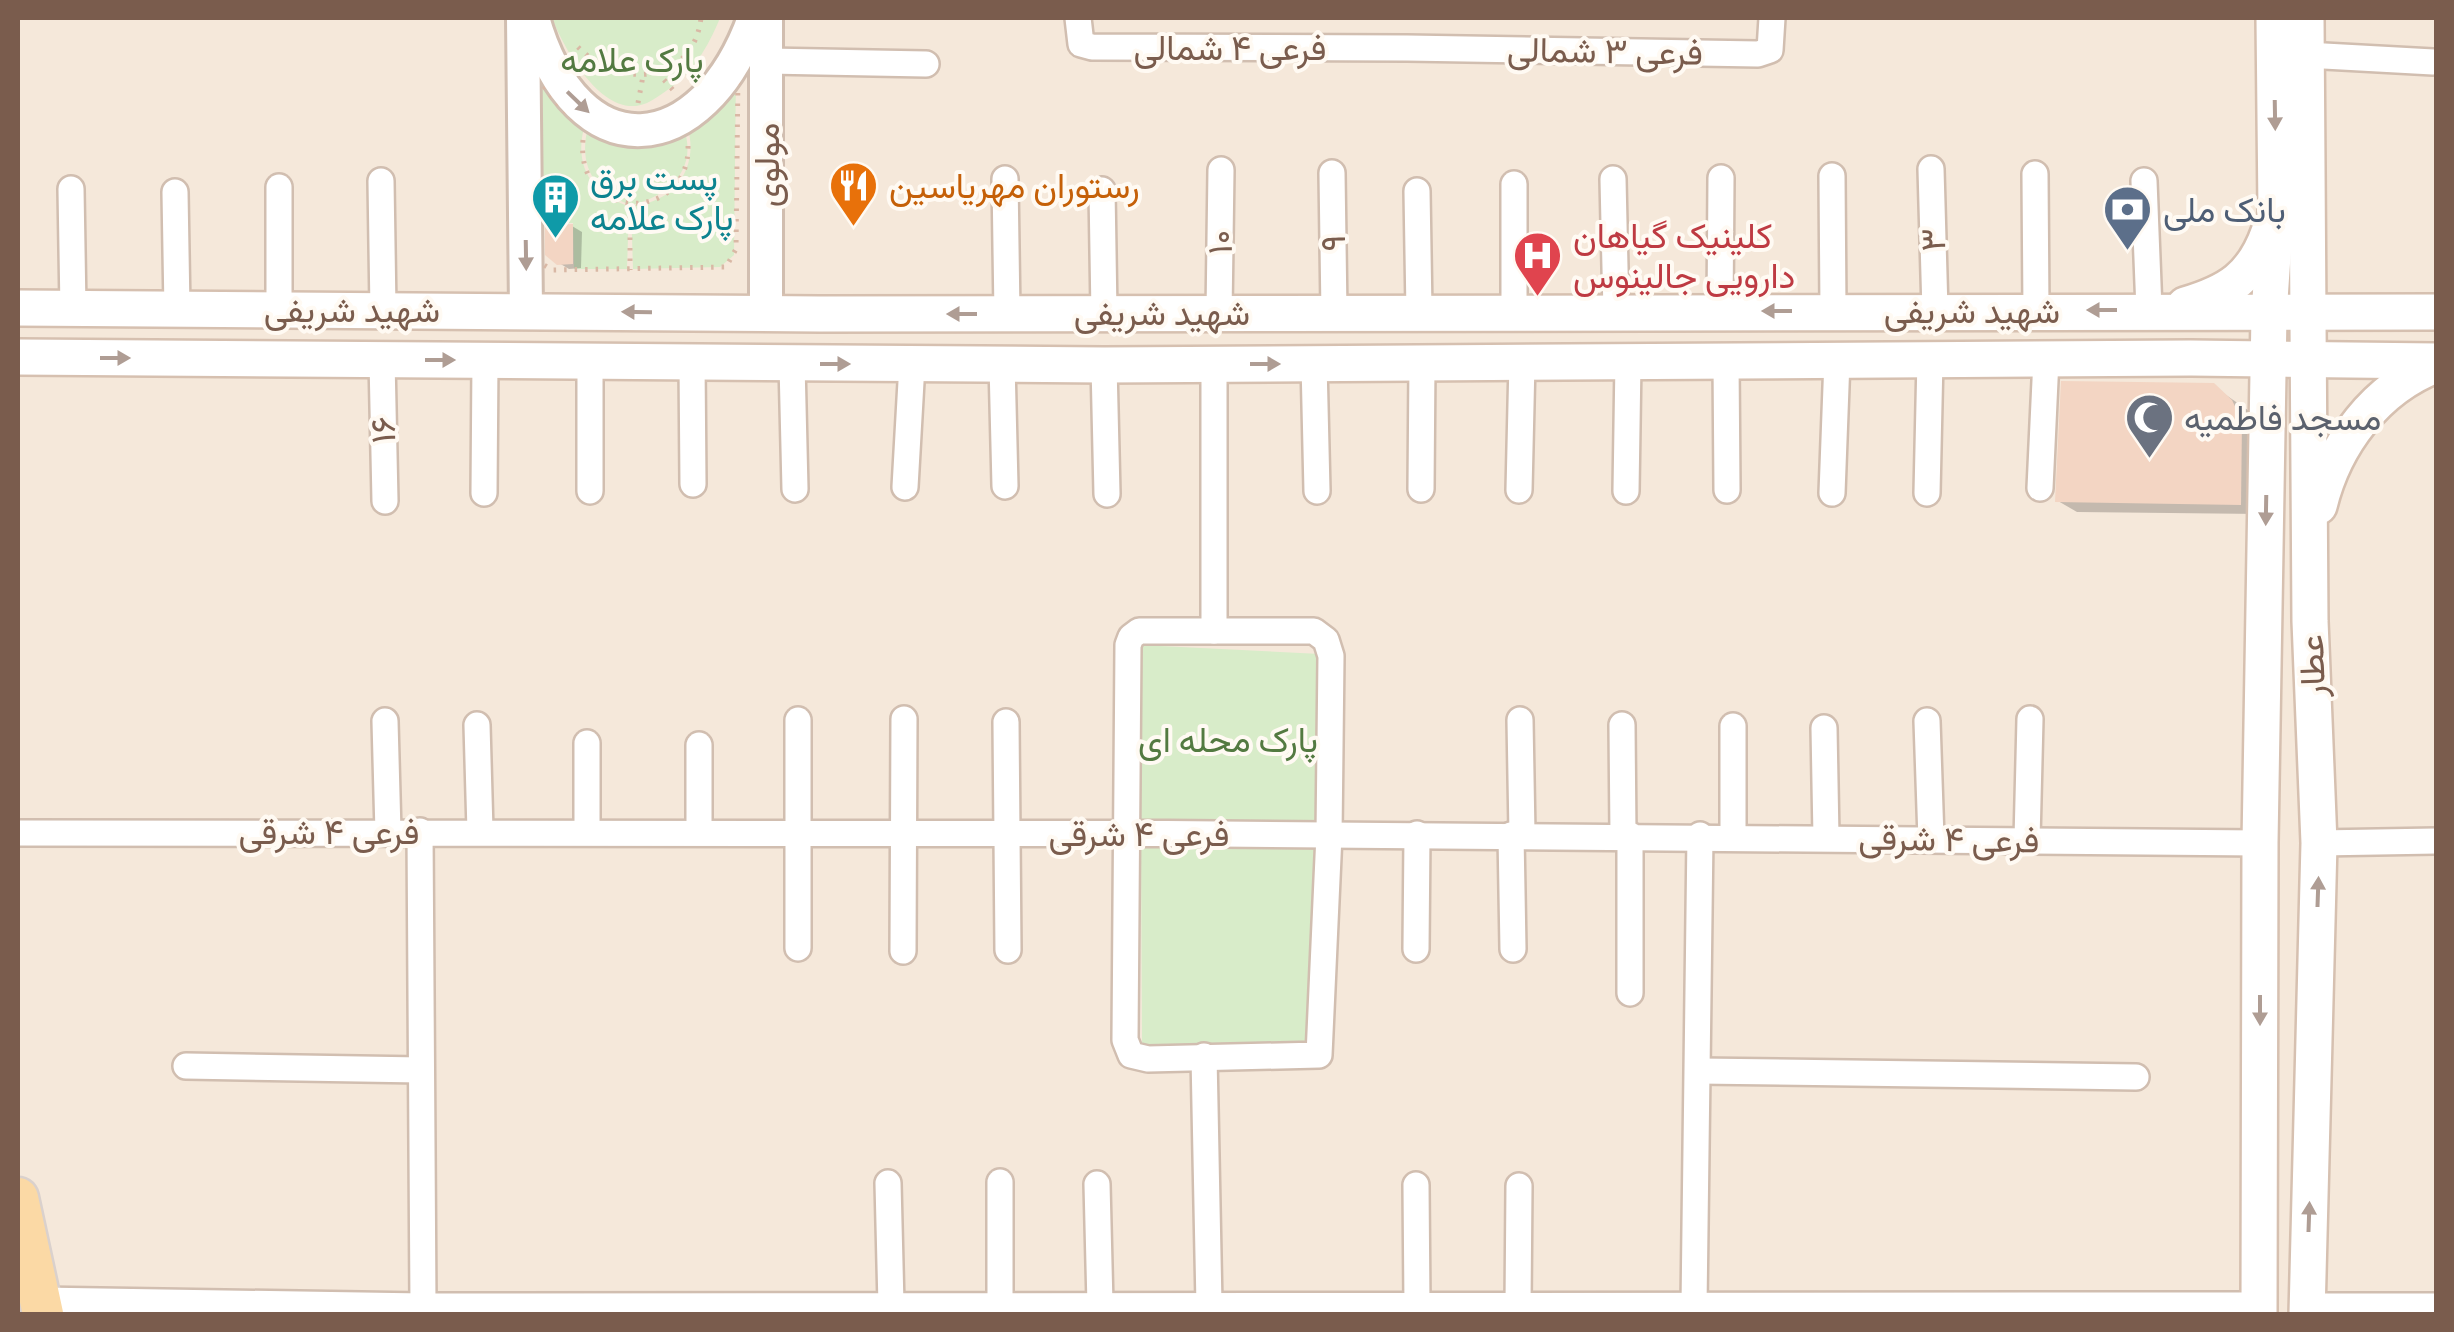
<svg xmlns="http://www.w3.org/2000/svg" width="2454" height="1332" viewBox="0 0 2454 1332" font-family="Cabin,Vazirmatn,sans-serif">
<rect width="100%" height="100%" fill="#fdf6ec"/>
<rect fill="#f5e8da" x="18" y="18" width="2418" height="1296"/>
<g fill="#d8ecc9">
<path d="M 552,18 L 720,18 C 708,47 693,73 666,91 C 660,95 653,100 647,103 C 603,122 564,48 552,18 Z"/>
<path d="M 736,76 L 734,255 L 720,267 L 633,269 L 631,205 C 594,192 578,166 588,127 L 684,129 C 698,170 668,196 632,205 C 673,204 699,168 688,129 Z"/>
<path d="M 539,84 L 559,109 L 584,128 C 574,166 592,195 629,206 L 627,269 L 574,269 L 573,223 L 536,223 Z"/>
<polygon points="1140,645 1320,654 1308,1044 1142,1044"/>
</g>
<g fill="#0003">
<polygon points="572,226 582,232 581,268 569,269 559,263"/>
<polygon points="2213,386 2252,413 2260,514 2077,512 2058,501"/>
</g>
<g fill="#f3d5c3">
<polygon points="573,224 573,264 557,265 545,255 545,225"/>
<polygon points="2061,381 2214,383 2232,400 2242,421 2241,505 2055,502"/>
</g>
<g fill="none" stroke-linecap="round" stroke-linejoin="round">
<defs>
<g id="minor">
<polyline points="1078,18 1081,44 1092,47 1407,48 1758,54 1770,50 1772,18"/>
<polyline points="2306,55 2433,62"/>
<polyline points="768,61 926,64"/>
<polyline points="1931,169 1935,311"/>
<polyline points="1332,173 1334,313"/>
<polyline points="2035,174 2036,311"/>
<polyline points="1832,176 1833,311"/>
<polyline points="1005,179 1007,314"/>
<polyline points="1613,179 1616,312"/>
<polyline points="381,181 383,310"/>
<polyline points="2144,181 2149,310"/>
<polyline points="1514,184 1514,312"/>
<polyline points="279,187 279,310"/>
<polyline points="71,189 73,309"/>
<polyline points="1102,190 1104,313"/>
<polyline points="1417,191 1419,312"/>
<polyline points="175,192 177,310"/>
<polyline points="1720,312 1721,178"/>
<polyline points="1219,313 1221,170"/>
<polyline points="382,360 385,501"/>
<polyline points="1726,361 1727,490"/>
<polyline points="692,362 693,484"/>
<polyline points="1314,363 1317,491"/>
<polyline points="792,364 795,489"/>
<polyline points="1002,364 1005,486"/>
<polyline points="1214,364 1214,631"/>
<polyline points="1104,365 1107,494"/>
<polyline points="905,487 912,364"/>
<polyline points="2040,488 2046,359"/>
<polyline points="1421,489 1422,363"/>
<polyline points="1519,490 1522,362"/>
<polyline points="590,491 590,361"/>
<polyline points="1626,491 1628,361"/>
<polyline points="484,493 485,360"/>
<polyline points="1832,493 1837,360"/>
<polyline points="1927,493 1930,359"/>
<polygon points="1139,631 1314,631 1326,640 1331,656 1329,835 1319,1055 1148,1059 1131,1055 1125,1040 1128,645 1131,637"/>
<polyline points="1520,720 1522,834"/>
<polyline points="385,721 388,832"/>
<polyline points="1927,721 1931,839"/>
<polyline points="1006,722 1008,950"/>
<polyline points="477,725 480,831"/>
<polyline points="1622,725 1623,835"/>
<polyline points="1824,728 1826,837"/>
<polyline points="587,743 587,832"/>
<polyline points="699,745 699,831"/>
<polyline points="420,831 423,1306"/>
<path d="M 18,833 C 765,831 1513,833 2260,843"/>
<polyline points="1511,835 1513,949"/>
<polyline points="1630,835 1630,993"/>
<polyline points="1733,836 1733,726"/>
<polyline points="2027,840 2030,719"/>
<polyline points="2319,843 2436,841"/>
<polyline points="798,948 798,720"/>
<polyline points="1416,949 1417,834"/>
<polyline points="903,951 904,719"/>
<polyline points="1204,1056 1209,1305"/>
<polyline points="186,1066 421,1070"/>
<polyline points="1698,1071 2136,1077"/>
<polyline points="888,1183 891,1305"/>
<polyline points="1097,1184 1100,1305"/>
<polyline points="1416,1185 1417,1305"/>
<polyline points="39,1300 423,1306 2259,1305"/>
<polyline points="1000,1306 1000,1182"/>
<polyline points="1518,1306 1519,1186"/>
<polyline points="1694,1306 1700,835"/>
<polyline points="2307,1306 2436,1306"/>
</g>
<g id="tertiary">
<polyline points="523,18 526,311"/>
<path d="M 533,18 C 577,174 703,161 754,18"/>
<polyline points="766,18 766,313"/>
</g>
<g id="secondary">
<polyline points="2306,18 2310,621 2319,843 2307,1314"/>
<path d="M 2185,305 C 2229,292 2253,277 2269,232"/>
<polyline points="18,308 820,314 2436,312"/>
<polyline points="18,357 1104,365 2191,358 2436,361"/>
<path d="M 2319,506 C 2334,444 2376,388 2436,365"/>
<polyline points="2259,1314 2260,843 2269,314 2276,212 2274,18"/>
</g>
<polyline id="primary" points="18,1198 43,1314"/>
</defs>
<use href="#minor" stroke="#d1beb0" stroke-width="30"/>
<use href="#tertiary" stroke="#d1beb0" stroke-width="38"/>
<use href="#secondary" stroke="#d6c0b0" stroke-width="40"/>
<use href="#primary" stroke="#dad1cd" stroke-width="45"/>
<g stroke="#d9b8a5" stroke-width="5" stroke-dasharray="2.5 8" stroke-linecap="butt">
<path d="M 578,47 C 620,90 693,84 701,18"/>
<polyline points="657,72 673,90"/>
<path d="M 738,72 L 736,249 L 726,267 L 552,270 L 539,262 L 534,248 L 537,75 C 590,166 684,158 738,72 Z"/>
<polyline points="638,103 643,76"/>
<path d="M 583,140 C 575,224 691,223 688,145"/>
<polyline points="630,206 630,270"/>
</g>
<use href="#minor" stroke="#fff" stroke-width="25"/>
<use href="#tertiary" stroke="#fff" stroke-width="32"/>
<use href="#secondary" stroke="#fff" stroke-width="35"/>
<use href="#primary" stroke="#fbd9a5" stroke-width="40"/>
</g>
<defs><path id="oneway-solid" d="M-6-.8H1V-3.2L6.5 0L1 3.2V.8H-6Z" transform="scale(2.5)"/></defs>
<g fill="#af9d94">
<use href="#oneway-solid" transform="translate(578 102) rotate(44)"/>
<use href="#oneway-solid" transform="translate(2275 115) rotate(89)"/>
<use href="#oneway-solid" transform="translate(526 255) rotate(89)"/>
<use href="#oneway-solid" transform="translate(2102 310) rotate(180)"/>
<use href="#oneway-solid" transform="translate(1777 311) rotate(180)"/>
<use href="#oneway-solid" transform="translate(637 312) rotate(-179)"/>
<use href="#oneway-solid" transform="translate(962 314) rotate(180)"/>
<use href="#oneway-solid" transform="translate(115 358)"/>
<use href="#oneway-solid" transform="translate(440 360)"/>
<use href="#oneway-solid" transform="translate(835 364)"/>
<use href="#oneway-solid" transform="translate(1265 364)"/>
<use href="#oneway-solid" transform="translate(2266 510) rotate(91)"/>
<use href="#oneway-solid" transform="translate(2318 892) rotate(-88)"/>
<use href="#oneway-solid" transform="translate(2260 1010) rotate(90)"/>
<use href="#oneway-solid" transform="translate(2309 1217) rotate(-88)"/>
</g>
<defs>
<symbol id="restaurant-pin" viewBox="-11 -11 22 30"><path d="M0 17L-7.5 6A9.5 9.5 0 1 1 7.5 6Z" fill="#e8710a" stroke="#fffaf3"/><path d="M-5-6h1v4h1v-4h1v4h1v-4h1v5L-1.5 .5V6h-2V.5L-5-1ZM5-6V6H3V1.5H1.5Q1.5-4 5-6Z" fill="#fff"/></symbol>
<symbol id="building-pin" viewBox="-11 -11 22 30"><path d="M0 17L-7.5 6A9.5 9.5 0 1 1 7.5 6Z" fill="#0f9aa8" stroke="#fffaf3"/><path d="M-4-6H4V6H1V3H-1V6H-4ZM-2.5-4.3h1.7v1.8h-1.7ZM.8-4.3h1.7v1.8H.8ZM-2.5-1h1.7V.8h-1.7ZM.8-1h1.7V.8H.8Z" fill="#fff"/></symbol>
<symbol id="bank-pin" viewBox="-11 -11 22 30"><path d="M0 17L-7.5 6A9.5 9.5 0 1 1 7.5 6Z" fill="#5c6f8a" stroke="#fffaf3"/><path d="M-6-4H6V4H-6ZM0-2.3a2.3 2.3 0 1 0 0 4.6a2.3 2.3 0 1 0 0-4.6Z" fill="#fff"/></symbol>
<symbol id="hospital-pin" viewBox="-11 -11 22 30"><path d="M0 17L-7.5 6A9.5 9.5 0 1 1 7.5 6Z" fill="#e0444e" stroke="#fffaf3"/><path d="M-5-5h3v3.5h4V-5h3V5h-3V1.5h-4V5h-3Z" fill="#fff"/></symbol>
<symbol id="mosque-pin" viewBox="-11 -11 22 30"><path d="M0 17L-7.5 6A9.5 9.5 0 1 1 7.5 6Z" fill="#6b7280" stroke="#fffaf3"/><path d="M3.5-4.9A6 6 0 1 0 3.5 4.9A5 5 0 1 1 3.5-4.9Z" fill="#fff"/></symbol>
</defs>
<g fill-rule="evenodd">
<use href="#restaurant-pin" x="826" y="158" width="55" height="75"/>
<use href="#building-pin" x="528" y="170" width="55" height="75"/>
<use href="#bank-pin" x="2100" y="182" width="55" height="75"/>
<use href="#hospital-pin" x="1510" y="228" width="55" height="75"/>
<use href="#mosque-pin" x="2122" y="390" width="55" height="75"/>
</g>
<g text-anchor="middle" stroke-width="8" stroke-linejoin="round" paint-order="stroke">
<g font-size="35" fill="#7a5c4d" stroke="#fffaf3">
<text x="1230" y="60">فرعی ۴ شمالی</text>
<text transform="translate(1605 51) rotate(1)" y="12">فرعی ۳ شمالی</text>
<text transform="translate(767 165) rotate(-90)" y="12">مولوی</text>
<text transform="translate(1933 240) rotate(-91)" y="12">۳</text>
<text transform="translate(1220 242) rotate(-89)" y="12">۱۰</text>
<text transform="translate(1333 243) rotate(-90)" y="12">۹</text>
<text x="352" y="322">شهید شریفی</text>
<text x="1972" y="323">شهید شریفی</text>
<text x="1162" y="325">شهید شریفی</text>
<text transform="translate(383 430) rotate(-91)" y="12">۱۶</text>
<text transform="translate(2312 666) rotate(-92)" y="12">عطار</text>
<text x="329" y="844">فرعی ۴ شرقی</text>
<text x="1139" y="846">فرعی ۴ شرقی</text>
<text transform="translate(1949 839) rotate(1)" y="12">فرعی ۴ شرقی</text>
</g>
<g font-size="35" fill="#537a41" stroke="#fffaf3">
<text x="632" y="72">پارک علامه</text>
<text x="1228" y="752">پارک محله ای</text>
</g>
<g font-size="35" fill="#0d838f" stroke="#fffaf3" text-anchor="start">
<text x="590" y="190">پست برق<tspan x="590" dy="40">پارک علامه</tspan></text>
</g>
<g font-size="35" fill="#c56008" stroke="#fffaf3" text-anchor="start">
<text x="889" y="198">رستوران مهریاسین</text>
</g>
<g font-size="35" fill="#4e5e75" stroke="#fffaf3" text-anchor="start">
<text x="2163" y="222">بانک ملی</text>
</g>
<g font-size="35" fill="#be3a42" stroke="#fffaf3" text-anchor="start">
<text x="1573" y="248">کلینیک گیاهان<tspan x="1573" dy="40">دارویی جالینوس</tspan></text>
</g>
<g font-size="35" fill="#5b616d" stroke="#fffaf3" text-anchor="start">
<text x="2184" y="430">مسجد فاطمیه</text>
</g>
</g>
<rect width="2454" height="1332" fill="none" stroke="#7a5c4d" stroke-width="40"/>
</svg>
